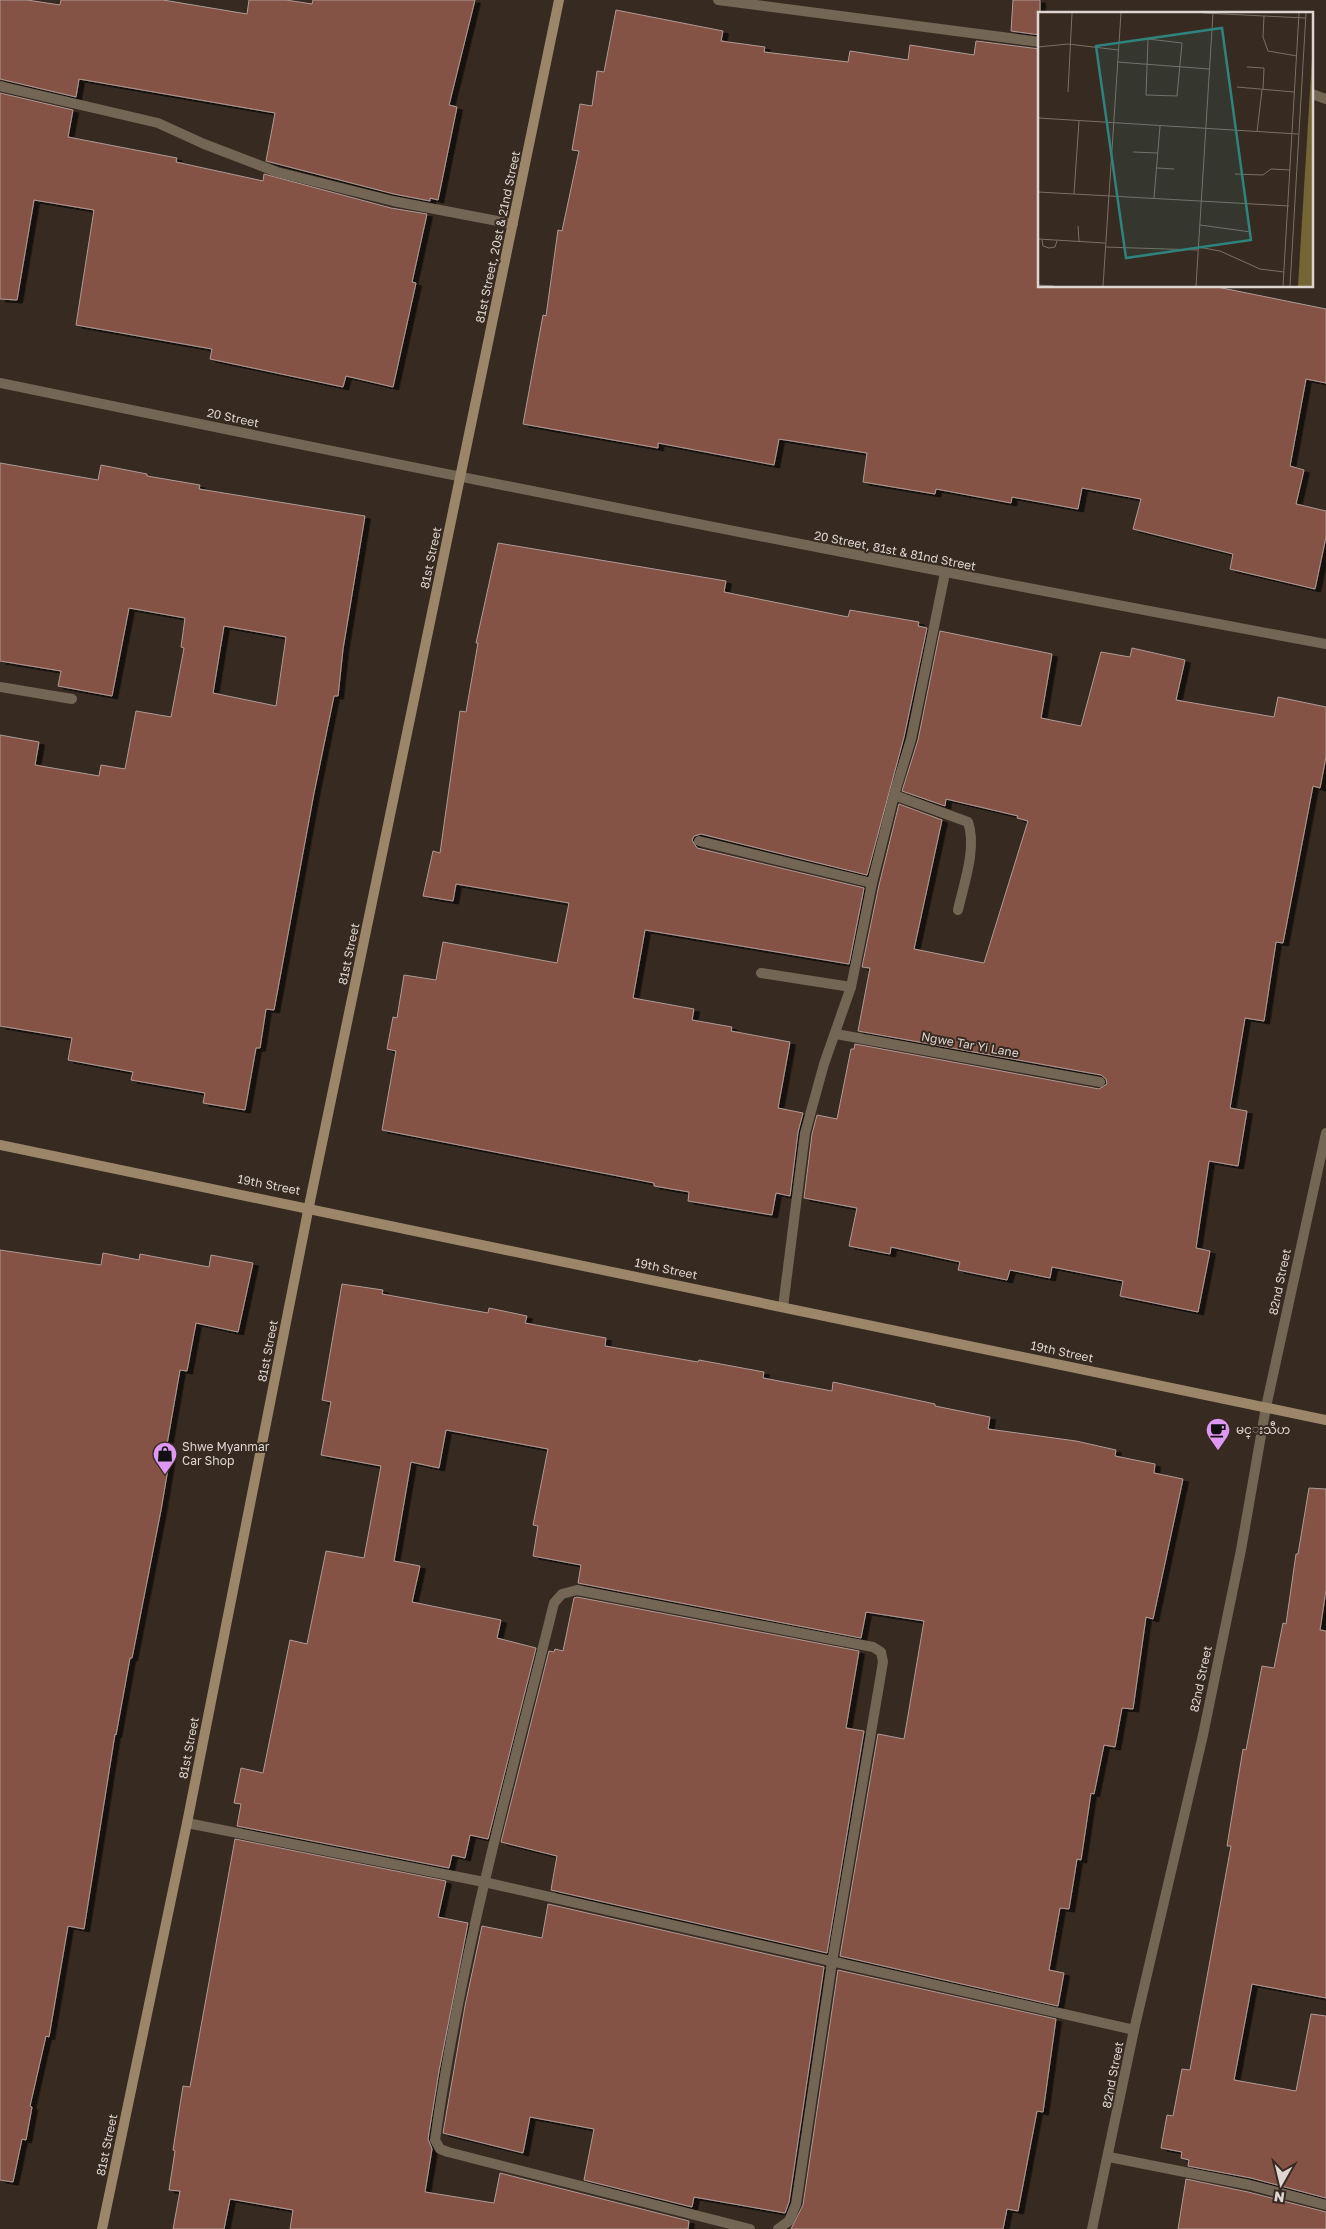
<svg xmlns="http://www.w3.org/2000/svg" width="1326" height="2229" viewBox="0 0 1326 2229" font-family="'Golos Text','Noto Sans Myanmar',sans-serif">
<defs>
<filter id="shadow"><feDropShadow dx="5.5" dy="3" stdDeviation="0" flood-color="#0009"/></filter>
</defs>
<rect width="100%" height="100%" fill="#372a21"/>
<g fill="#845244" stroke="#af9b96" fill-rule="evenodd" filter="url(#shadow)">
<polygon points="0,0 27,0 60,5 61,0 163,0 247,14 249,0 286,0 312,4 313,0 475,0 449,105 457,107 438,200 430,198 430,201 394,194 266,161 275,113 79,79 76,97 0,79"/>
<polygon points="1013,0 1040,0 1040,35 1011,31"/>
<polygon points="616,10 723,31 721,41 765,47 764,52 848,62 850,51 908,60 910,45 974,55 976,41 1040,49 1040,286 1212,286 1326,309 1326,383 1306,379 1290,466 1304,470 1296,504 1326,511 1326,537 1315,589 1230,569 1233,554 1133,529 1141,499 1082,488 1078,509 1012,497 1011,503 936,489 935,494 863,482 867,453 779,439 774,465 658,443 658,448 523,424 543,315 546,316 558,230 562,231 579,151 572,150 580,104 592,106 597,71 604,72"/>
<polygon points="0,93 73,110 68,137 177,158 176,162 263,181 264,174 391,208 427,214 412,282 416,283 393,387 346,376 343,387 210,359 212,349 76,325 94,210 34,200 17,300 0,299"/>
<path d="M 0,463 L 98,480 L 101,465 L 147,474 L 147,476 L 200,485 L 199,489 L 365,516 L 343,649 L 338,696 L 334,696 L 314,793 L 274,1010 L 266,1009 L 260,1048 L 256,1048 L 245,1110 L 203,1103 L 205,1093 L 131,1080 L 133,1072 L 68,1060 L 72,1038 L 0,1026 L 0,735 L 39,742 L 35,765 L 99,776 L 101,765 L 125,769 L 136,711 L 171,717 L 184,648 L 181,647 L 185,618 L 129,608 L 112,696 L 58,686 L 61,671 L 0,661 ZM 224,626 L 286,637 L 276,706 L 213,693 Z"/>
<polygon points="498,543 726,581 724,592 848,617 850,610 919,622 918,626 927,628 904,737 867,875 701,834 694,836 692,840 697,848 864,888 849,964 645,930 633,998 694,1009 692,1020 732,1027 731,1031 790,1042 778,1108 803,1113 798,1132 790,1196 776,1193 772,1215 688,1201 689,1192 654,1186 654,1183 382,1130 396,1051 387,1049 393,1017 397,1018 404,975 436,980 443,942 557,963 569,903 456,884 453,901 423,896 433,851 440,853 460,711 466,712 478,643 476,643"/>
<polygon points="940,631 1052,654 1041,718 1081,726 1101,652 1130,657 1132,648 1185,660 1176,700 1274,717 1278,697 1326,707 1326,757 1320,788 1313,786 1283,943 1276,942 1264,1021 1245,1018 1230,1108 1247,1111 1238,1166 1209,1161 1196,1248 1210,1251 1198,1312 1120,1296 1123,1281 1052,1267 1050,1278 1010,1270 1007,1280 958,1270 960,1262 891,1247 890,1254 849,1246 857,1208 804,1198 812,1134 817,1115 837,1119 851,1049 854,1049 855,1044 1099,1089 1107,1084 1106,1079 1101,1075 858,1031 870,968 862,967 879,885 899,804 942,820 914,949 984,963 1028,821 1017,818 1018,816 946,799 945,806 902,791 918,740"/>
<polygon points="0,1250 101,1265 103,1253 139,1260 140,1254 209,1267 211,1255 253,1263 238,1332 196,1323 187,1371 180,1370 166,1450 171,1451 161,1510 132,1658 130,1658 116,1735 115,1734 84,1929 68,1926 49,2037 46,2036 30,2106 32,2107 26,2140 22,2139 13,2182 0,2180"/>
<polygon points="342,1284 383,1290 382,1294 488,1313 489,1308 527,1316 525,1323 606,1338 605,1346 698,1362 699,1360 764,1372 763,1378 832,1391 833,1382 935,1404 935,1406 990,1417 988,1429 1076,1441 1116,1450 1115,1456 1155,1464 1154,1473 1183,1479 1153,1619 1146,1617 1133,1709 1122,1708 1115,1747 1104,1745 1094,1794 1091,1793 1081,1860 1077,1859 1069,1909 1060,1908 1049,1970 1064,1973 1058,2006 840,1956 878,1734 904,1739 924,1621 866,1612 861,1638 578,1583 581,1565 533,1556 538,1526 533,1525 548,1449 446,1430 439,1468 411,1462 394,1561 420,1566 412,1602 501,1620 497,1638 536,1648 488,1839 470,1835 465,1858 452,1855 449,1868 237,1826 241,1804 234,1803 241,1768 263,1773 290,1640 307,1644 326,1551 364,1558 381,1466 321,1455 331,1402 322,1400"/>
<polygon points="1309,1488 1326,1489 1326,1590 1320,1630 1326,1631 1326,1998 1252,1984 1234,2080 1296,2091 1311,2014 1326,2016 1326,2198 1251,2178 1188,2166 1189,2160 1181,2158 1182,2152 1161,2148 1167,2115 1173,2116 1182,2069 1190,2070 1231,1846 1227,1846 1243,1749 1246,1750 1262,1666 1274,1668 1283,1623 1286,1624 1296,1554 1298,1554"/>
<polygon points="577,1597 859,1651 846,1728 864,1731 827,1953 551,1890 557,1856 501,1842 549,1651 554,1652 555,1649 563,1651 574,1598"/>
<polygon points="235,1839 446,1881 438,1917 468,1923 439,2071 428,2139 432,2149 425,2192 494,2203 500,2173 689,2221 688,2229 290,2229 293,2210 230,2199 224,2229 173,2229 180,2191 169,2190 175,2151 173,2150 183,2086 190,2087"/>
<polygon points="548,1904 824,1967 789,2202 785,2213 694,2197 692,2207 584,2180 594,2129 530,2117 523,2153 443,2133 465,2006 482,1926 542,1938"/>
<polygon points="838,1970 1056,2019 1043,2112 1037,2111 1018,2211 1007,2209 1003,2229 791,2229 803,2205"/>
<polygon points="1186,2179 1248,2192 1326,2212 1326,2229 1178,2229"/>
</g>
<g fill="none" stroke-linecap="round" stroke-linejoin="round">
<path stroke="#746654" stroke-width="10" d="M 894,795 L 968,822 C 977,848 964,883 958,910"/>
<g stroke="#746654" stroke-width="10">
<polyline points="718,0 1040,42"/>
<polyline points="0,86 158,123 204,144 277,172 393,201 513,224"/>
<polyline points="1312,94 1326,99"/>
<path d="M 0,383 C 441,474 883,562 1326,644"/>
<polyline points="0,687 72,699"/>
<polyline points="699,841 872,883"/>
<polyline points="761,973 851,987"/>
<polyline points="836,1034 1100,1082"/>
<polyline points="783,1307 805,1133 824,1064 851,987 872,883 894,795 911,739 945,573"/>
<polyline points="187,1823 484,1882 1134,2030"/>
<polyline points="1109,2157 1250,2185 1326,2205"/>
<path d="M 750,2229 L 448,2152 L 440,2149 L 435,2140 C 460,1958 510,1781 554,1603 L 562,1594 L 577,1590 L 873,1647 L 881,1652 L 883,1662 L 832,1962 L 796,2204 L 789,2221 L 778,2229"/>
<polyline points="1092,2229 1134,2030 1203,1735 1241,1550 1266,1407 1326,1133"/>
</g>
<g stroke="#9b8669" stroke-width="10">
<path d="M 0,1145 C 443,1233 884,1329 1326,1420"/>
<polyline points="102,2229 187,1823 309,1206 559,0"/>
</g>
</g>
<defs>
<symbol id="cafe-pin" viewBox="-11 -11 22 30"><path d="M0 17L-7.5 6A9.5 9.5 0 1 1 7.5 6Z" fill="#de98f2" stroke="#372a21"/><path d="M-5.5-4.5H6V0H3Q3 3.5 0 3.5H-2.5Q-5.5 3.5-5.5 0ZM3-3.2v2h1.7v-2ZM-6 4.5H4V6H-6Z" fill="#111"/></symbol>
<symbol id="shop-pin" viewBox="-11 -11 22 30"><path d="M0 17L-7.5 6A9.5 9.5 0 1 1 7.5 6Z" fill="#de98f2" stroke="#372a21"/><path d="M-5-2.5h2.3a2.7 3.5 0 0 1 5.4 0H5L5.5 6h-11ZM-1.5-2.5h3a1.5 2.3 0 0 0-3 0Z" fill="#111"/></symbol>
</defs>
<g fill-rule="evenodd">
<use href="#cafe-pin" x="1204" y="1416" width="28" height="38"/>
<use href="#shop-pin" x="151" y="1440" width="28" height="38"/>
</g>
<g text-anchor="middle" stroke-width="4" stroke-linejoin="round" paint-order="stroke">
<g font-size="12" fill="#dfd6d1" stroke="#372a21">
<text transform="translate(498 237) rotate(-78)" y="4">81st Street, 20st &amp; 21nd Street</text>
<text transform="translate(233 418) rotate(12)" y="4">20 Street</text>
<text transform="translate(895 551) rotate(11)" y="4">20 Street, 81st &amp; 81nd Street</text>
<text transform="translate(431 558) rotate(-78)" y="4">81st Street</text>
<text transform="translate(349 954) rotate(-78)" y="4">81st Street</text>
<text transform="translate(970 1045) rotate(10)" y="4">Ngwe Tar Yi Lane</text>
<text transform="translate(269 1185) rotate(11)" y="4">19th Street</text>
<text transform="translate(666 1269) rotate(12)" y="4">19th Street</text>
<text transform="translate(1280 1282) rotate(-78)" y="4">82nd Street</text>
<text transform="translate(268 1351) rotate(-79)" y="4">81st Street</text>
<text transform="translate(1062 1352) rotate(12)" y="4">19th Street</text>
<text transform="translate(1201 1679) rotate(-78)" y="4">82nd Street</text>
<text transform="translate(189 1748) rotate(-79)" y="4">81st Street</text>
<text transform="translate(1113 2075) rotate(-79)" y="4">82nd Street</text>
<text transform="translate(107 2145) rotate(-78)" y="4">81st Street</text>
</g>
<g font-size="12" fill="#dfd6d1" stroke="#372a21" text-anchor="start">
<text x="1236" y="1434">မင္းသီဟ</text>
<text x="182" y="1451">Shwe Myanmar<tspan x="182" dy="14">Car Shop</tspan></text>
</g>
</g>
<g transform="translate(1038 12)">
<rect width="275" height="275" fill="#372a21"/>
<path d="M 275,30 L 275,274 L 260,274 Z" fill="#736634"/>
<path fill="none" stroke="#7a6f67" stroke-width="1" d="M 165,1 L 267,6M 226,4 L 225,25 L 230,39 L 259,44M 110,27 L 144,31 L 139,84 L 108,83 ZM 0,35 L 30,32 L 80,38M 79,50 L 171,57M 209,55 L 226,56 L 225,78M 199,75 L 256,80M 30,80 L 34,1M 0,106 L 260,122M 219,120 L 224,78M 95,140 L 120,141M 119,156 L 136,157M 197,162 L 225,163 L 233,157 L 252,158M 0,180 L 251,194M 36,182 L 41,109M 116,186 L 122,114M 162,213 L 213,220M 40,214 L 41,229M 0,227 L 67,231M 4,228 L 5,234 L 11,236 L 17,235 L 19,229M 67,235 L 160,238M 160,235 L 182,239 L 222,257 L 246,260M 0,273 L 16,274M 65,274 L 83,1M 158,274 L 175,1M 245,274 L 261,1M 252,274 L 268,1"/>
<path fill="#2e847d" fill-opacity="0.15" stroke="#2e847d" stroke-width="2.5" d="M 184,16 L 213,228 L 88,246 L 58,34 Z"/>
<rect width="275" height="275" fill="none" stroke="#dfd6d1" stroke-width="2.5"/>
</g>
<g transform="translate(1281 2184) rotate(188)" stroke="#372a21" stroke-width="4" paint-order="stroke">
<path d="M0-4L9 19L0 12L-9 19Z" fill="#dfd6d1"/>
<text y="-8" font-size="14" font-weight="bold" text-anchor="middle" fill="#dfd6d1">N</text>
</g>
</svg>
